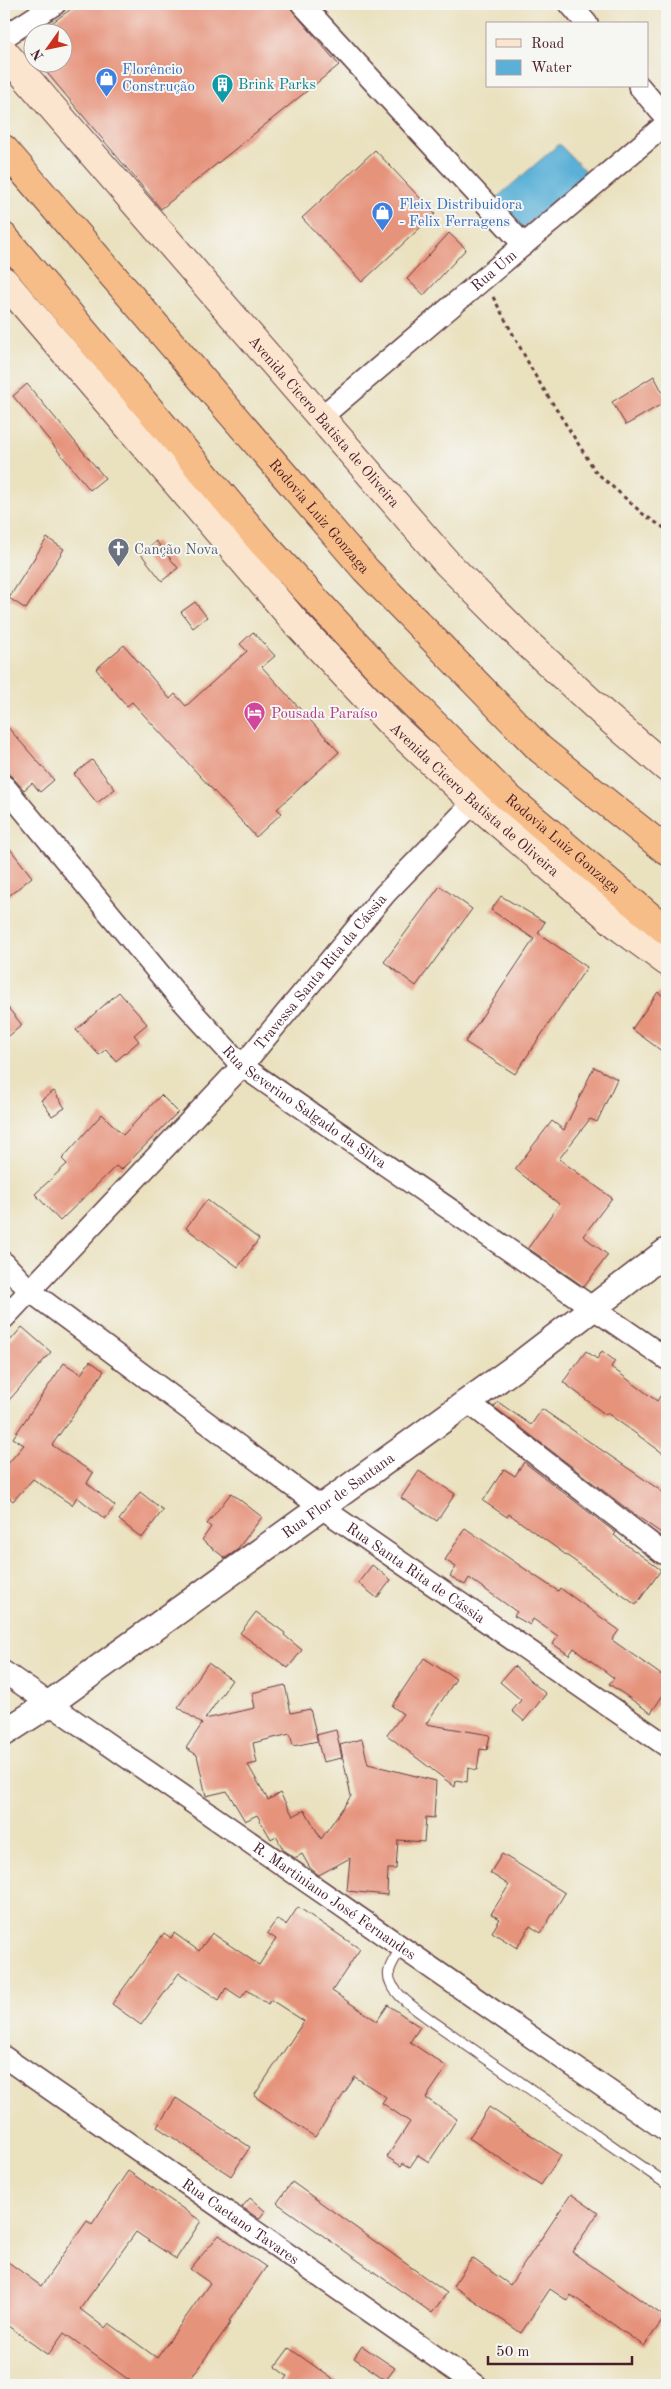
<svg xmlns="http://www.w3.org/2000/svg" width="671" height="2389" viewBox="0 0 671 2389" font-family="'Old Standard TT',serif">
<rect width="100%" height="100%" fill="#f6f6f2"/>
<filter id="ink" filterUnits="userSpaceOnUse"><feTurbulence type="fractalNoise" baseFrequency=".02" numOctaves="2"/><feDisplacementMap in="SourceGraphic" scale="10" xChannelSelector="R" yChannelSelector="G"/><feConvolveMatrix kernelMatrix="1 2 1 2 8 2 1 2 1" color-interpolation-filters="sRGB"/></filter>
<filter id="wash" filterUnits="userSpaceOnUse"><feTurbulence type="fractalNoise" baseFrequency=".0096" numOctaves="4" result="noise"/><feDisplacementMap in="SourceGraphic" scale="20" xChannelSelector="R" yChannelSelector="G"/><feGaussianBlur stdDeviation="1.12" result="paint"/><feColorMatrix in="noise" values="0 0 0 0 0 0 0 0 0 0 0 0 0 0 0 0 0 1.4 0 .05"/><feComposite in="paint" operator="in"/></filter>
<g filter="url(#wash)">
<rect width="100%" height="100%" fill="#eae1bf"/>
<polygon fill="#5ab0d7" stroke="#526881" points="559,144 588,174 523,228 494,200"/>
<g id="blocks">
<g fill="#e6937b">
<polygon points="78,4 287,4 339,65 161,209 38,62 62,62 62,32 39,32"/>
<polygon points="375,150 435,214 362,282 302,218"/>
<polygon points="449,233 466,249 424,295 407,279"/>
<polygon points="654,376 667,401 626,425 612,402"/>
<polygon points="27,384 105,478 90,490 13,396"/>
<polygon points="47,538 64,549 26,609 9,598"/>
<polygon points="156,541 178,568 162,581 141,554"/>
<polygon points="195,602 207,617 193,628 181,612"/>
<polygon points="253,632 275,656 262,667 339,752 277,809 282,813 256,837 132,702 127,706 96,669 124,645 170,699 175,694 186,706 247,651 240,644"/>
<polygon points="4,723 54,780 40,792 32,783 24,790 4,768"/>
<polygon points="92,760 115,789 97,803 74,774"/>
<polygon points="4,841 32,877 4,900"/>
<polygon points="440,886 472,909 416,986 384,962"/>
<polygon points="501,896 545,922 538,933 587,967 515,1074 465,1042 534,939 491,910"/>
<polygon points="119,992 147,1024 134,1035 139,1041 116,1061 106,1049 99,1055 76,1030"/>
<polygon points="658,992 667,999 667,1055 632,1029"/>
<polygon points="4,1003 22,1025 4,1040"/>
<polygon points="594,1067 617,1079 597,1122 590,1119 559,1159 612,1198 583,1236 608,1255 584,1287 528,1248 559,1204 515,1169 552,1121 564,1130"/>
<polygon points="54,1091 65,1108 52,1116 41,1100"/>
<polygon points="161,1095 178,1112 121,1170 116,1166 60,1221 35,1194 67,1164 62,1159 102,1114 123,1135"/>
<polygon points="207,1200 259,1239 238,1267 186,1228"/>
<polygon points="22,1327 51,1352 4,1406 4,1348"/>
<polygon points="586,1351 597,1359 602,1351 615,1361 611,1367 657,1401 667,1386 667,1456 607,1413 606,1415 563,1382"/>
<polygon points="90,1361 104,1371 52,1445 93,1473 87,1483 115,1506 105,1519 77,1497 72,1505 33,1479 13,1501 4,1493 4,1468 24,1445 13,1438 64,1363 81,1374"/>
<polygon points="498,1402 531,1425 542,1409 667,1495 667,1537 631,1512 494,1407"/>
<polygon points="524,1462 616,1533 614,1535 621,1541 661,1570 636,1605 509,1514 507,1517 483,1501 504,1469 515,1476"/>
<polygon points="419,1471 455,1494 437,1521 401,1498"/>
<polygon points="140,1492 163,1510 142,1538 119,1520"/>
<polygon points="231,1493 262,1517 236,1551 225,1558 202,1540 211,1527 207,1524"/>
<polygon points="465,1528 544,1582 558,1591 560,1588 619,1630 612,1640 667,1679 667,1689 651,1713 609,1684 614,1678 574,1648 569,1655 553,1644 558,1636 533,1619 530,1625 514,1616 517,1612 469,1578 465,1585 450,1576 456,1567 445,1560"/>
<polygon points="372,1565 391,1580 377,1598 358,1583"/>
<polygon points="256,1612 285,1633 284,1635 302,1650 288,1668 240,1633"/>
<polygon points="424,1658 456,1679 426,1724 490,1735 487,1750 480,1749 477,1770 468,1768 467,1782 456,1780 455,1787 387,1735 403,1714 392,1706"/>
<polygon points="208,1663 232,1680 205,1719 255,1708 252,1693 285,1685 291,1713 310,1709 318,1741 293,1746 290,1734 253,1743 257,1763 248,1765 268,1800 280,1793 293,1816 305,1810 321,1839 351,1796 340,1745 362,1739 368,1764 436,1781 434,1818 426,1817 424,1842 398,1840 396,1869 388,1869 387,1895 347,1891 350,1858 319,1875 310,1868 302,1854 295,1858 284,1851 276,1836 271,1839 257,1815 245,1821 227,1791 206,1796 197,1755 186,1748 202,1724 178,1707"/>
<polygon points="514,1666 546,1694 524,1721 512,1711 521,1700 500,1682"/>
<polygon points="336,1730 342,1758 323,1762 316,1735"/>
<polygon points="502,1854 565,1893 541,1933 530,1926 517,1948 492,1932 500,1919 491,1914 509,1885 490,1873"/>
<polygon points="298,1907 360,1949 332,1991 377,2021 388,2005 420,2027 410,2042 447,2067 426,2098 457,2119 429,2162 418,2155 410,2167 403,2163 401,2166 387,2157 410,2122 382,2103 386,2097 355,2077 315,2137 254,2096 304,2021 271,2000 268,2004 247,1990 241,1998 226,1988 219,2000 179,1973 141,2025 112,2004 164,1933 171,1938 174,1933 199,1951 212,1933 259,1965 276,1939 267,1933 277,1919 286,1925"/>
<polygon points="176,2098 250,2147 231,2176 157,2127"/>
<polygon points="489,2107 561,2155 541,2185 469,2138"/>
<polygon points="128,2171 201,2221 176,2259 136,2232 80,2309 105,2328 109,2323 157,2358 210,2283 190,2269 219,2235 266,2267 229,2321 231,2322 186,2385 136,2385 64,2333 48,2355 4,2323 4,2259 41,2286 87,2221 92,2224"/>
<polygon points="292,2182 447,2293 432,2313 277,2203"/>
<polygon points="571,2194 598,2213 572,2252 665,2317 644,2346 571,2295 568,2301 550,2289 521,2333 453,2286 472,2258 510,2285"/>
<polygon points="250,2198 265,2211 259,2219 242,2207"/>
<polygon points="362,2346 395,2368 386,2380 354,2358"/>
<polygon points="289,2348 341,2385 281,2385 287,2376 275,2367"/>
</g>
</g>
</g>
<g filter="url(#ink)">
<use href="#blocks" fill-opacity="0" stroke="#623c41" stroke-width="1"/>
<g fill="none" stroke-linecap="round" stroke-linejoin="round">
<defs>
<path id="service" d="M 402,1947 C 398,1954 390,1964 389,1972 C 386,1991 419,2011 432,2021 L 667,2184"/>
<g id="minor">
<polyline points="302,4 524,245"/>
<polyline points="570,4 587,24"/>
<polyline points="4,37 55,4"/>
<polyline points="639,86 667,119"/>
<path id="s1" d="M 320,418 L 667,123"/>
<path id="s2" d="M 4,786 L 177,995 L 242,1066 L 667,1359"/>
<path id="s3" d="M 4,1263 L 30,1291 L 322,1508 L 667,1746"/>
<path id="s4" d="M 4,1318 L 242,1066 L 385,894 L 474,802"/>
<polyline points="468,1402 663,1553"/>
<path id="s5" d="M 4,1672 L 667,2131"/>
<path id="s6" d="M 4,2057 L 476,2385"/>
</g>
<g id="tertiary">
<path id="s7" d="M 4,1733 L 49,1704 L 524,1361 L 667,1251"/>
</g>
<g id="secondary">
<path id="s8" d="M 4,52 L 447,563 L 527,643 L 605,715 L 667,768"/>
<path id="s9" d="M 4,281 L 298,625 L 390,723 L 474,802 L 622,929 L 667,962"/>
</g>
<g id="trunk">
<path id="s10" d="M 4,149 L 365,569 L 540,749 L 667,851"/>
<path id="s11" d="M 4,237 L 260,540 L 384,674 L 504,794 L 667,931"/>
</g>
</defs>
<use href="#service" stroke="#623c41" stroke-width="12"/>
<use href="#minor" stroke="#623c41" stroke-width="24"/>
<use href="#tertiary" stroke="#623c41" stroke-width="29"/>
<use href="#secondary" stroke="#623c41" stroke-width="30"/>
<use href="#trunk" stroke="#623c41" stroke-width="30"/>
<polyline stroke="#623c41" stroke-width="3" stroke-dasharray="4 4" stroke-linecap="butt" points="493,297 536,377 596,472 643,514 667,530"/>
<use href="#service" stroke="#fff" stroke-width="10"/>
<use href="#minor" stroke="#fff" stroke-width="21"/>
<use href="#tertiary" stroke="#fff" stroke-width="26"/>
<use href="#secondary" stroke="#fce5cf" stroke-width="28"/>
<use href="#trunk" stroke="#f7bd88" stroke-width="28"/>
</g>
</g>
<defs>
<symbol id="shop-pin" viewBox="-11 -11 22 30"><path d="M0 17L-7.5 6A9.5 9.5 0 1 1 7.5 6Z" fill="#3f7fe0" stroke="#f6f6f2"/><path d="M-5-2.5h2.3a2.7 3.5 0 0 1 5.4 0H5L5.5 6h-11ZM-1.5-2.5h3a1.5 2.3 0 0 0-3 0Z" fill="#fff"/></symbol>
<symbol id="building-pin" viewBox="-11 -11 22 30"><path d="M0 17L-7.5 6A9.5 9.5 0 1 1 7.5 6Z" fill="#0f9aa8" stroke="#f6f6f2"/><path d="M-4-6H4V6H1V3H-1V6H-4ZM-2.5-4.3h1.7v1.8h-1.7ZM.8-4.3h1.7v1.8H.8ZM-2.5-1h1.7V.8h-1.7ZM.8-1h1.7V.8H.8Z" fill="#fff"/></symbol>
<symbol id="church-pin" viewBox="-11 -11 22 30"><path d="M0 17L-7.5 6A9.5 9.5 0 1 1 7.5 6Z" fill="#6b7280" stroke="#f6f6f2"/><path d="M-1.2-6h2.4v3.5h3.3v2.4h-3.3V6h-2.4V-.1h-3.3v-2.4h3.3Z" fill="#fff"/></symbol>
<symbol id="hotel-pin" viewBox="-11 -11 22 30"><path d="M0 17L-7.5 6A9.5 9.5 0 1 1 7.5 6Z" fill="#d1479c" stroke="#f6f6f2"/><path d="M-6-4.5h1.5V1H6V5H4.5V3h-9V5H-6ZM-4 0a1.8 1.8 0 1 1 3.6 0ZM.5 0V-2.5h3Q6-2.5 6 0Z" fill="#fff"/></symbol>
</defs>
<g fill-rule="evenodd">
<use href="#shop-pin" x="94" y="66" width="25" height="34"/>
<use href="#building-pin" x="210" y="72" width="25" height="34"/>
<use href="#shop-pin" x="370" y="200" width="25" height="34"/>
<use href="#church-pin" x="106" y="536" width="25" height="34"/>
<use href="#hotel-pin" x="242" y="700" width="25" height="34"/>
</g>
<g text-anchor="middle" stroke-width="4" stroke-linejoin="round" paint-order="stroke">
<g font-size="15" fill="#366cbe" stroke="#f6f6f2" text-anchor="start">
<text x="122" y="74">Florêncio<tspan x="122" dy="17">Construção</tspan></text>
<text x="399" y="209">Fleix Distribuidora<tspan x="399" dy="17">- Felix Ferragens</tspan></text>
</g>
<g font-size="15" fill="#0d838f" stroke="#f6f6f2" text-anchor="start">
<text x="238" y="89">Brink Parks</text>
</g>
<g font-size="15" fill="#4a1f2b" stroke="#f6f6f2">
<text dy="5" stroke="none"><textPath href="#s1" startOffset="228">Rua Um</textPath></text>
<text dy="5" stroke="none"><textPath href="#s8" startOffset="489">Avenida Cicero Batista de Oliveira</textPath></text>
<text dy="5" stroke="none"><textPath href="#s10" startOffset="484">Rodovia Luiz Gonzaga</textPath></text>
<text dy="5" stroke="none"><textPath href="#s9" startOffset="701">Avenida Cicero Batista de Oliveira</textPath></text>
<text dy="5" stroke="none"><textPath href="#s11" startOffset="826">Rodovia Luiz Gonzaga</textPath></text>
<text dy="5" stroke="none"><textPath href="#s4" startOffset="469">Travessa Santa Rita da Cássia</textPath></text>
<text dy="5" stroke="none"><textPath href="#s2" startOffset="442">Rua Severino Salgado da Silva</textPath></text>
<text dy="5" stroke="none"><textPath href="#s7" startOffset="410">Rua Flor de Santana</textPath></text>
<text dy="5" stroke="none"><textPath href="#s3" startOffset="516">Rua Santa Rita de Cássia</textPath></text>
<text dy="5" stroke="none"><textPath href="#s5" startOffset="402">R. Martiniano José Fernandes</textPath></text>
<text dy="5" stroke="none"><textPath href="#s6" startOffset="288">Rua Caetano Tavares</textPath></text>
</g>
<g font-size="15" fill="#5b616d" stroke="#f6f6f2" text-anchor="start">
<text x="134" y="554">Canção Nova</text>
</g>
<g font-size="15" fill="#b23c85" stroke="#f6f6f2" text-anchor="start">
<text x="271" y="718">Pousada Paraíso</text>
</g>
</g>
<rect width="671" height="2389" fill="none" stroke="#f6f6f2" stroke-width="20"/>
<rect x="486" y="22" width="162" height="65" fill="#f6f6f2" stroke="#b1a0a2"/>
<rect x="496" y="39" width="25" height="8" fill="#fce5cf" stroke="#b1a0a2"/>
<text x="531" y="48" font-size="15" fill="#4a1f2b">Road</text>
<rect x="496" y="60" width="25" height="15" fill="#5ab0d7" stroke="#b1a0a2"/>
<text x="531" y="72" font-size="15" fill="#4a1f2b">Water</text>
<g transform="translate(48 48) rotate(237)"><circle r="24" fill="#f6f6f2" stroke="#b1a0a2"/>
<path d="M0-4L9 19L0 12L-9 19Z" fill="#c8321e"/>
<text y="-8" font-size="14" font-weight="bold" text-anchor="middle" fill="#4a1f2b">N</text>
</g>
<path d="M488 2356v8h144v-8" fill="none" stroke="#4a1f2b" stroke-width="2.5"/>
<text x="496" y="2356" font-size="15" fill="#4a1f2b" stroke="#f6f6f2" stroke-width="4" paint-order="stroke">50 m</text>
</svg>
